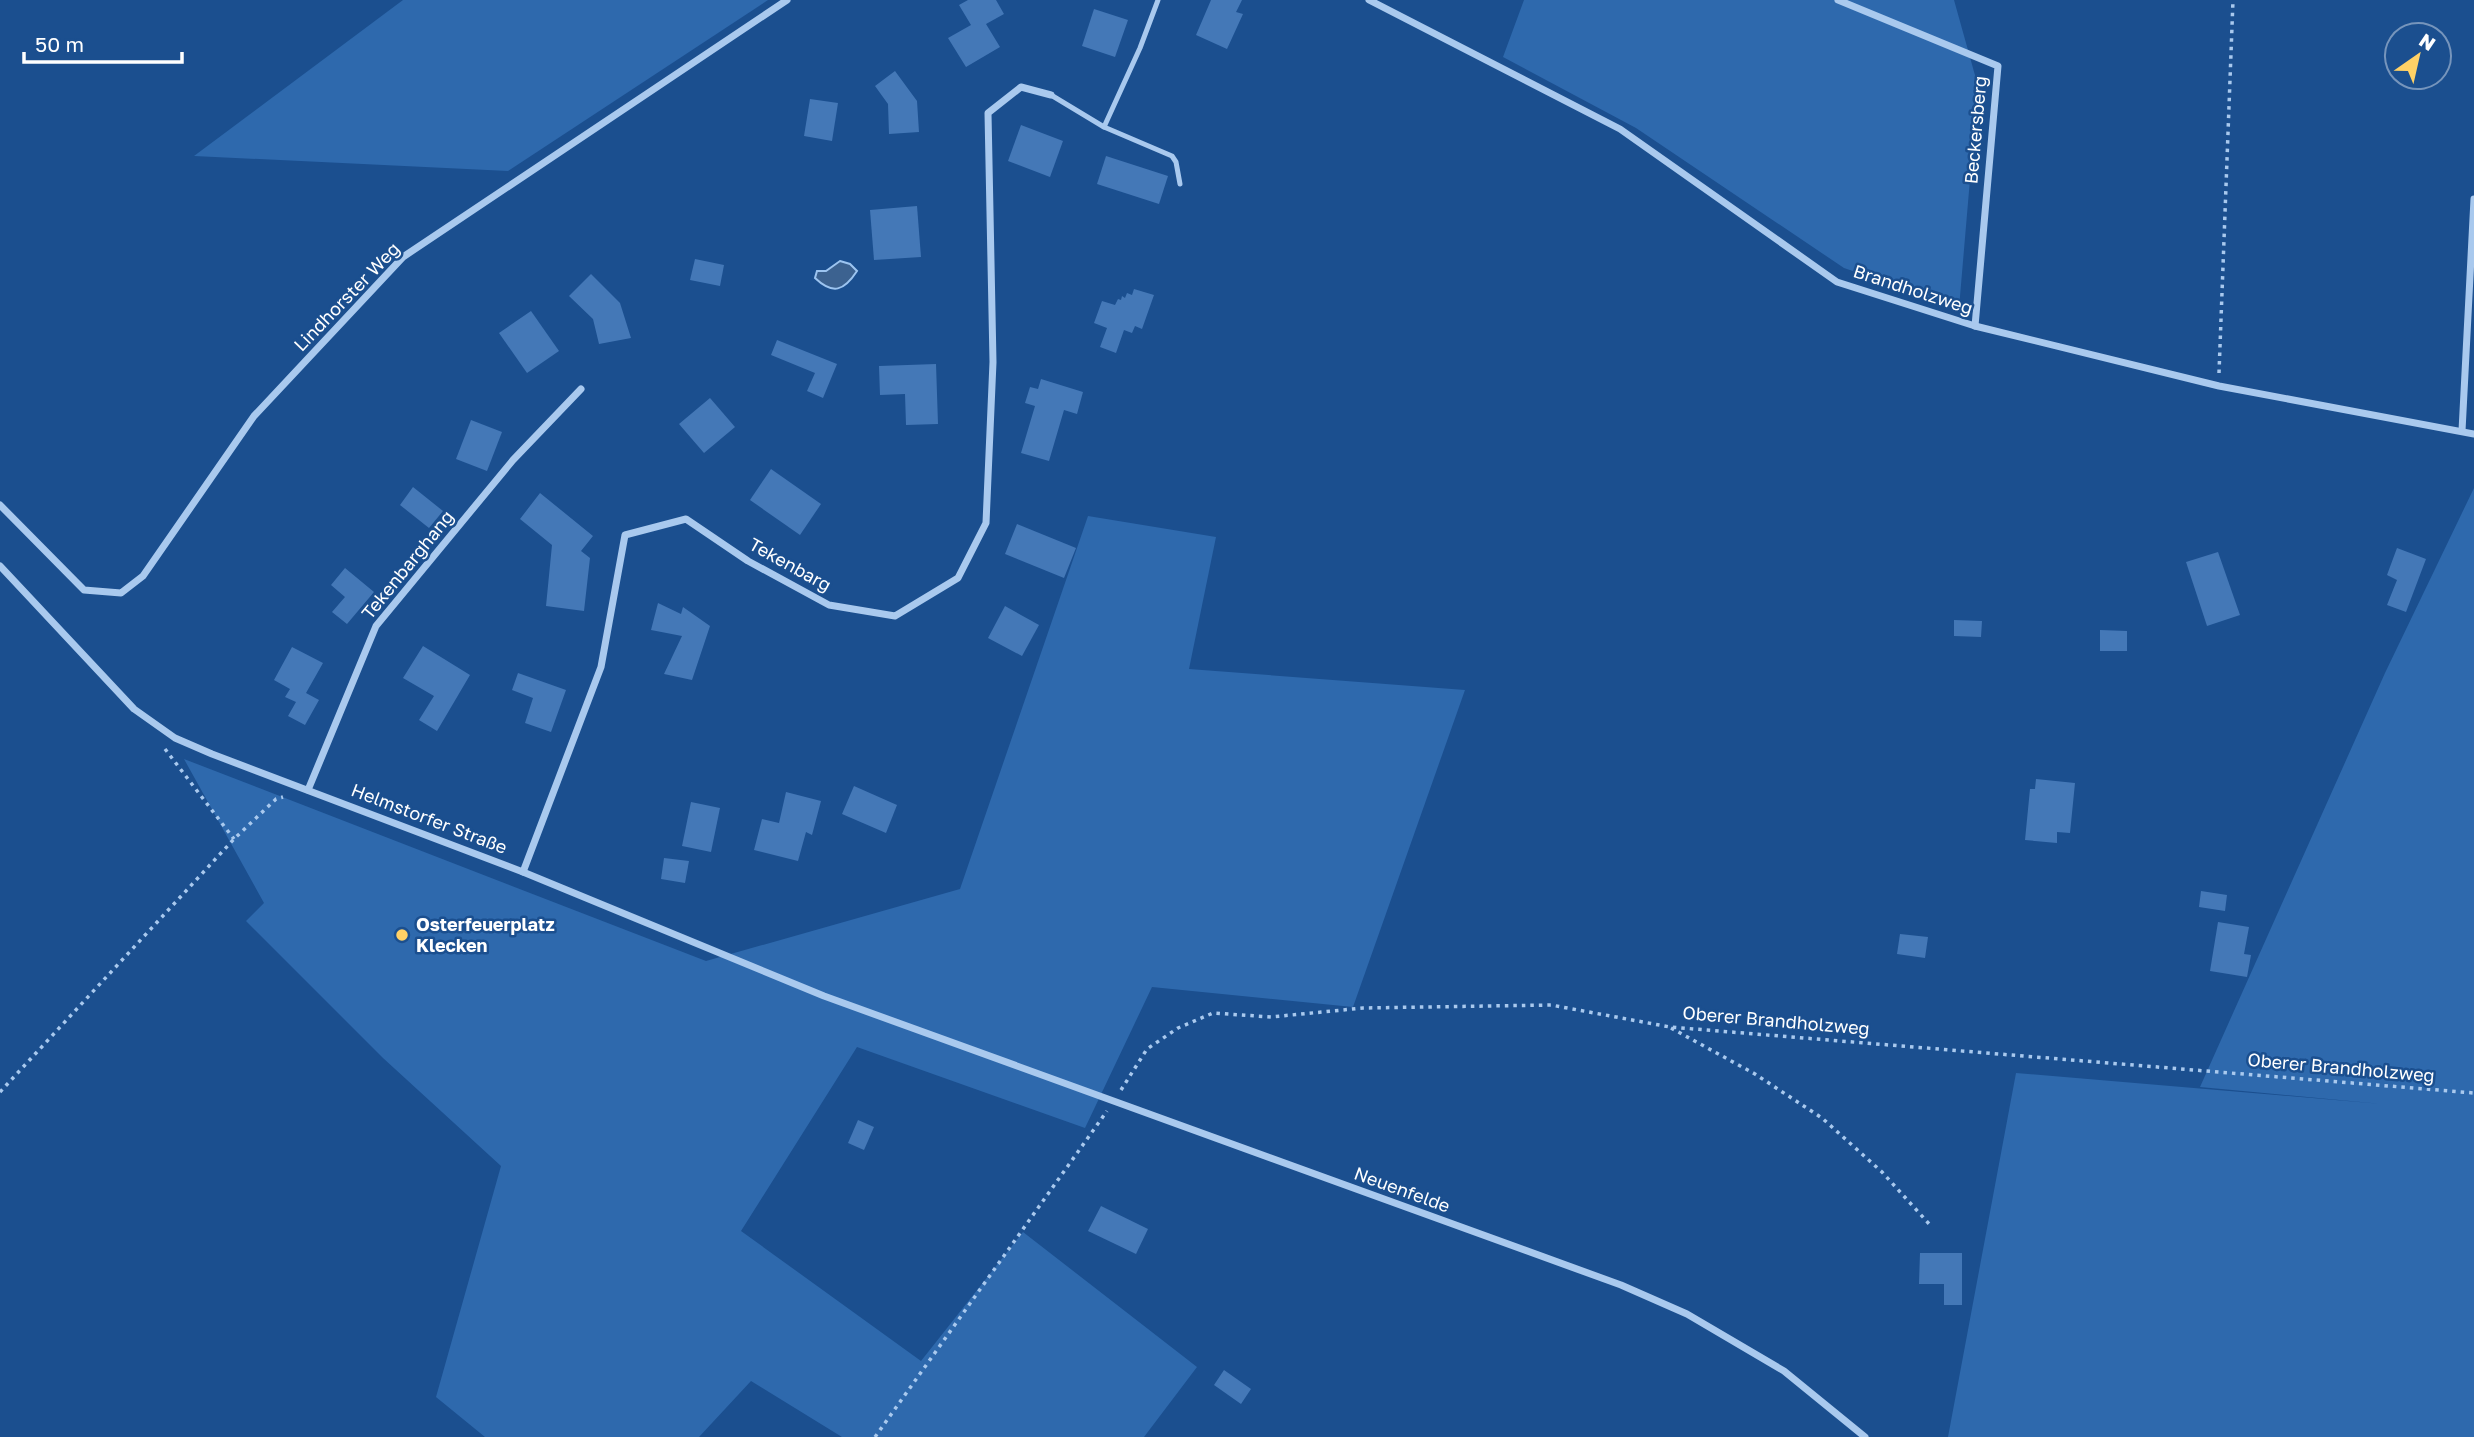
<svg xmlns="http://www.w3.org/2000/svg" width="2474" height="1437" viewBox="0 0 2474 1437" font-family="'Golos Text',sans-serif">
<rect width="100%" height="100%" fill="#1b4f8f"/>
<g fill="#2e69ad">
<polygon points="403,0 768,0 508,171 194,156"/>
<polygon points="1524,0 1954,0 1978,86 1959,308 1844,268 1636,128 1503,57"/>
<polygon points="2474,488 2474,1437 1948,1437 2016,1073 2382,1104 2200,1087 2385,673"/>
<polygon points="1088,516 1216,537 1189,669 1465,690 1353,1007 1152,987 1085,1128 857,1047 741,1231 921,1361 1023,1232 1197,1367 1144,1437 842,1437 751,1381 699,1437 485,1437 436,1397 501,1166 383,1058 246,921 264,903 184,759 706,961 960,889"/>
</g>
<path fill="#3c6290" stroke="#9cc4f0" stroke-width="2" d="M 840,261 L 850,264 L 857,271 C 844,291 833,295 815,278 L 817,271 L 826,271 Z"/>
<g fill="#4478b7">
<polygon points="968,0 996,0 1004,14 986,24 1000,47 966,67 948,38 971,25 959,5"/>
<polygon points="1211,0 1242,0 1236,12 1243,14 1227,49 1196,35"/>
<polygon points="1094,9 1128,20 1115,57 1082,46"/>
<polygon points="895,71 917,101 919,132 889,134 888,104 875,86"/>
<polygon points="810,99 838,103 832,141 804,136"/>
<polygon points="1021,125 1063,141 1050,177 1008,161"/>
<polygon points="1106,156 1168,176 1159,204 1097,184"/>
<polygon points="917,206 921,257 874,260 870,210"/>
<polygon points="695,259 724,265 720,286 690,280"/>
<polygon points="591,274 620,303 631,338 599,344 593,319 569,296"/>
<polygon points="1134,289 1154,295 1142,329 1135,326 1132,333 1124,330 1116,353 1100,347 1107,328 1094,323 1102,301 1115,305 1118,299 1121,300 1122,296 1125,298 1127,293 1132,295"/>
<polygon points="531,311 559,351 527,373 499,333"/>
<polygon points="777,340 837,364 823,398 807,391 815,373 771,355"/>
<polygon points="936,364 938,424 906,425 905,394 880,395 879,366"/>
<polygon points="1041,379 1083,392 1077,414 1064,410 1049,461 1021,453 1035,406 1025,403 1030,387 1038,389"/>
<polygon points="710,398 735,427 704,453 679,424"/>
<polygon points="471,420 502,432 487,471 456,459"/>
<polygon points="771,469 821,504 800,535 750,500"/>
<polygon points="413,487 443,511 429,528 400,505"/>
<polygon points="540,493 593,536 581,551 590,558 584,611 546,606 552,545 520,519"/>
<polygon points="1017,524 1076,548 1064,578 1005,554"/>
<polygon points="2397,548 2426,559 2406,612 2387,605 2397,580 2387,575"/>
<polygon points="2218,552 2240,615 2207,626 2186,562"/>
<polygon points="345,568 374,592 347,624 332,612 345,597 331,585"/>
<polygon points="658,603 681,614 683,607 710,626 692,680 664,674 682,636 651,630"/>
<polygon points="1005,606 1039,625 1022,656 988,638"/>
<polygon points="1954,620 1982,621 1981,637 1954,636"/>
<polygon points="2100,630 2127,631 2127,651 2100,651"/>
<polygon points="423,646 470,675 437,731 419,720 434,696 403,678"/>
<polygon points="292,647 323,663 306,693 319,700 305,725 288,716 296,702 285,697 290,689 274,680"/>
<polygon points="518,673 566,690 551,732 525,723 533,698 512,690"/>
<polygon points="2036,779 2075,783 2070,833 2057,832 2057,843 2025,840 2030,789 2035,789"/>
<polygon points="854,786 897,805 886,833 842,814"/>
<polygon points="786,792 821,801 812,835 806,832 798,861 754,850 762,819 779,823"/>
<polygon points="691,802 720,808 711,852 682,846"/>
<polygon points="664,858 689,861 685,883 661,879"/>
<polygon points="2201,891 2227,895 2225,911 2199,907"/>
<polygon points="2218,922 2249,927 2244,954 2251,955 2247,977 2210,971"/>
<polygon points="1900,934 1928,937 1925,958 1897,954"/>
<polygon points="858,1120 874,1127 864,1150 848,1143"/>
<polygon points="1101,1206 1148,1229 1136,1254 1088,1231"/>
<polygon points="1920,1253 1962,1253 1962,1305 1944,1305 1944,1284 1919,1284"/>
<polygon points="1224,1370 1251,1389 1241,1404 1214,1385"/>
</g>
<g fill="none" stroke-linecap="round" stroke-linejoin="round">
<g stroke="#a9c9ee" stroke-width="3.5" stroke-dasharray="3.5 5" stroke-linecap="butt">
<polyline points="2219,373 2233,0"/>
<polyline points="165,749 234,839"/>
<polyline points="1671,1028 1755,1074 1822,1118 1882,1172 1931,1226"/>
<polyline points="1121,1090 1147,1049 1178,1028 1213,1013 1271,1017 1363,1008 1551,1005 1670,1027 2474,1093"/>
<polyline points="0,1092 234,839 276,799 283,797"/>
<polyline points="875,1437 1107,1111"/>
</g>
<g stroke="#a9c9ee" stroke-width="5">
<polyline points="1051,95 1104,127 1172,156 1176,162 1180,184"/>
<polyline points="1104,127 1140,48 1158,0"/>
</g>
<g stroke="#a9c9ee" stroke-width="7">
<polyline points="1369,0 1620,129 1837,282 1975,326 2219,386 2474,434"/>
<polyline points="1838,0 1998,66 1975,326"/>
<polyline points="2462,431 2474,199"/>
<polyline points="0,505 84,590 121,593 143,576 254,416 403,257 787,0"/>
<polyline points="0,566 134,709 175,738 212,754 523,872 824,996 1621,1285 1687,1314 1784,1371 1865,1437"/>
<polyline points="308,790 376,626 513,460 581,389"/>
<polyline points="523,872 601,667 625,535 686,519 748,561 829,605 895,616 958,578 986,523 993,362 988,113 1021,87 1051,95"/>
</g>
</g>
<circle fill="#ffd166" stroke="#1b4f8f" stroke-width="2.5" cx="402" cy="935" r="7"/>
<g text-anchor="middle" stroke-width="5" stroke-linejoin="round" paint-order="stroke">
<g font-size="18" fill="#fff" stroke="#1b4f8f">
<text transform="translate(1976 130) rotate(-85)" y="6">Beckersberg</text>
<text transform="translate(1913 290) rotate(18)" y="6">Brandholzweg</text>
<text transform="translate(347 297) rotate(-46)" y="6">Lindhorster Weg</text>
<text transform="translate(408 565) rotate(-51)" y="6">Tekenbarghang</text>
<text transform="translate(790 565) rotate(29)" y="6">Tekenbarg</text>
<text transform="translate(429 819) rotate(21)" y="6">Helmstorfer Straße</text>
<text transform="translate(1776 1021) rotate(5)" y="6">Oberer Brandholzweg</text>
<text transform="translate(2341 1068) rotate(5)" y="6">Oberer Brandholzweg</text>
<text transform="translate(1402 1190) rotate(20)" y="6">Neuenfelde</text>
</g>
<g font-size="18" font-weight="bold" fill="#fff" stroke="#1b4f8f" text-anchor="start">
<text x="416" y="931">Osterfeuerplatz<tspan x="416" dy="21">Klecken</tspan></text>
</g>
</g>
<g transform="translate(2418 56) rotate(34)"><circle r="33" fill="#1b4f8f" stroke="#7695bc" stroke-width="2"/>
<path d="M0-5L12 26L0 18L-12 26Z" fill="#ffd166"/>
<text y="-10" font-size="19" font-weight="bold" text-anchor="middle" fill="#ffffff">N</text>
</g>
<path d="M24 52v10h158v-10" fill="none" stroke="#ffffff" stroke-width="3.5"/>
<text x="35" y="52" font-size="21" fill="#ffffff" stroke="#1b4f8f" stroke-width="5" paint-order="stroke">50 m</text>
</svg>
